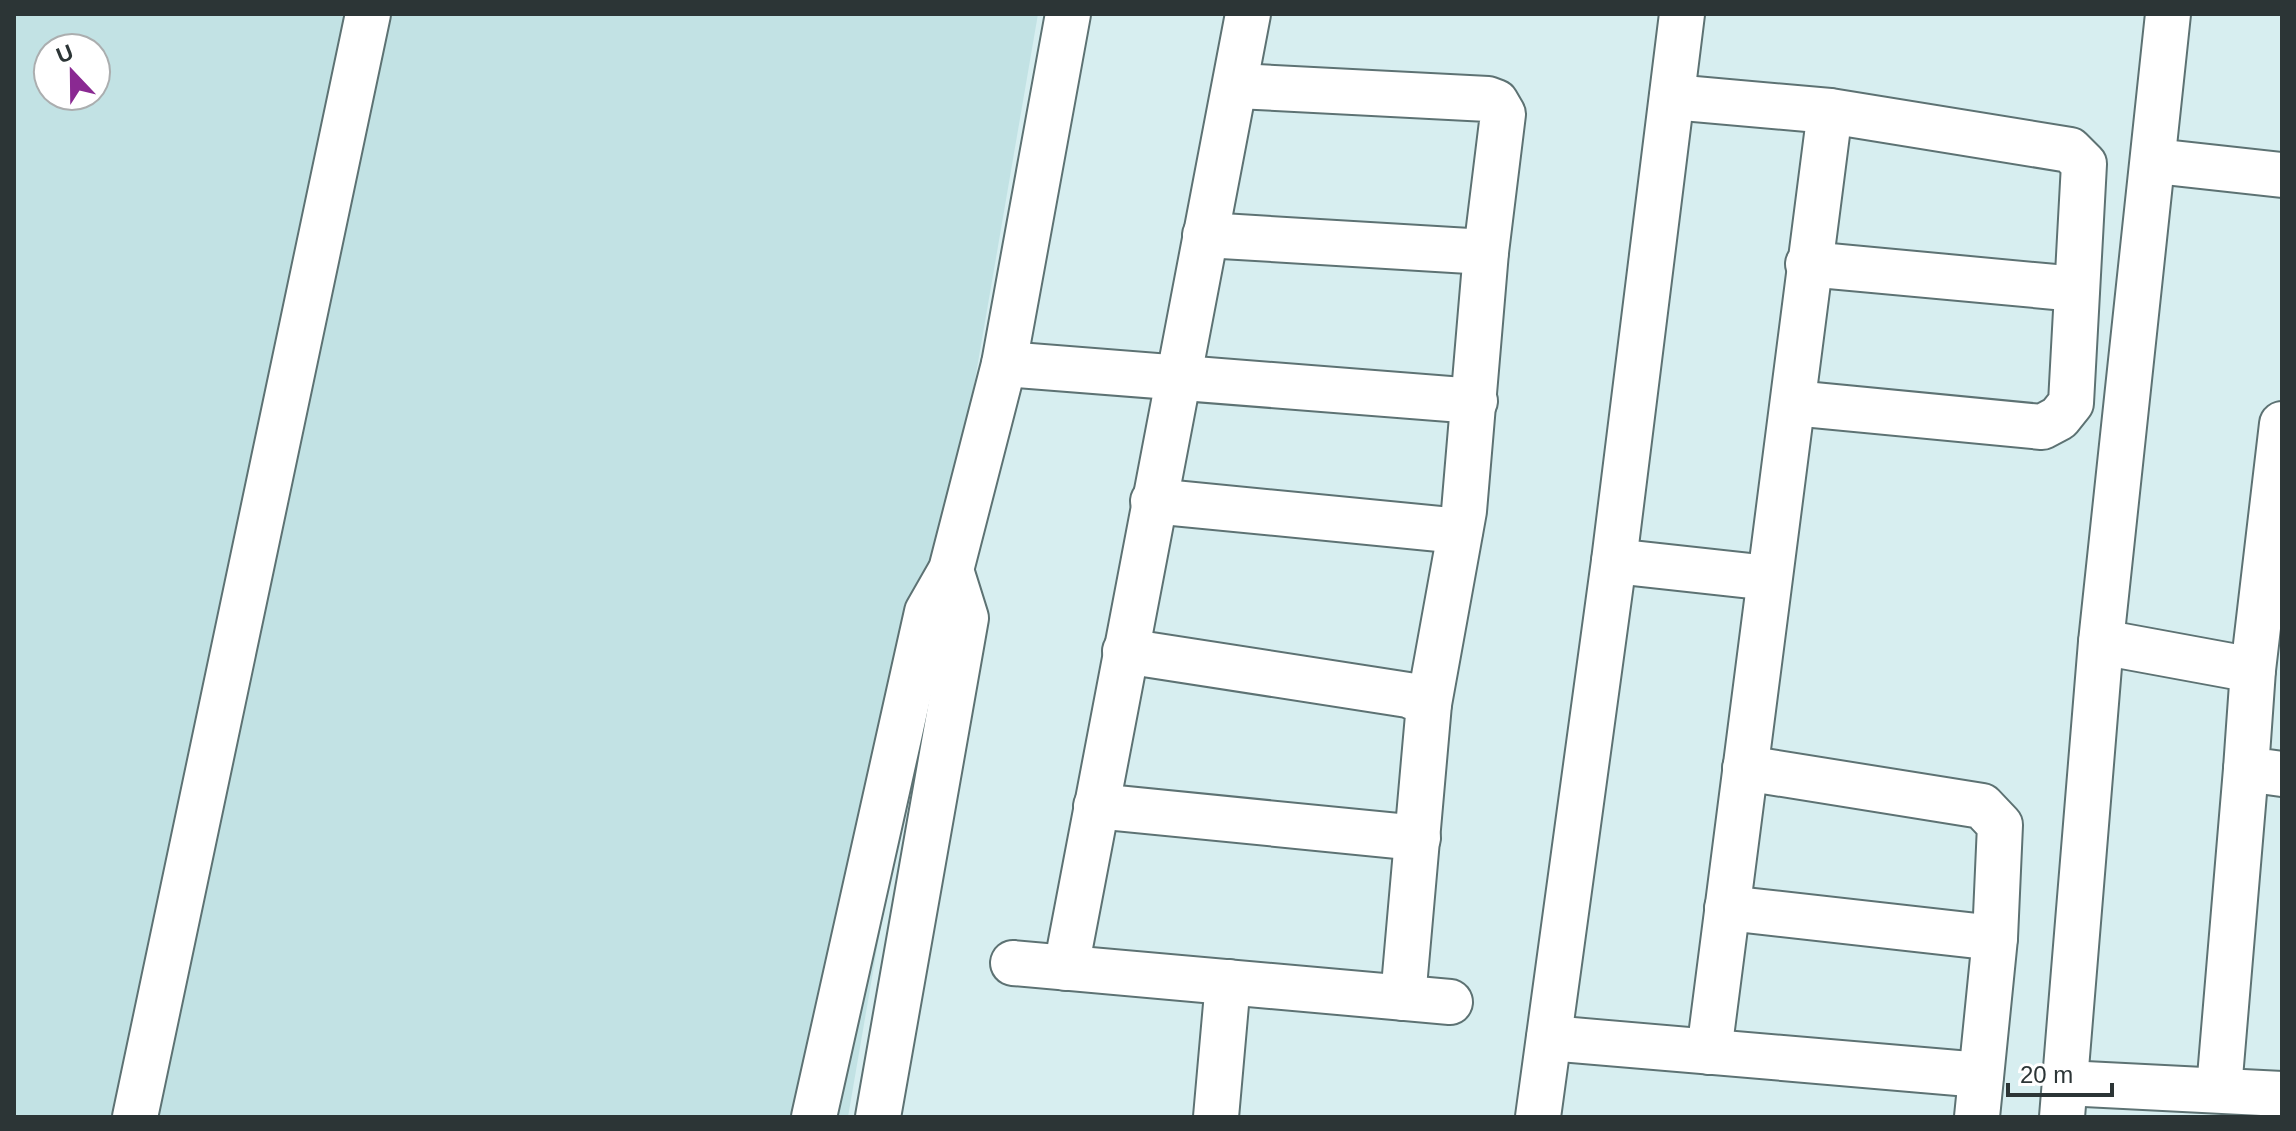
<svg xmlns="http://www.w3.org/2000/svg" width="2296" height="1131" viewBox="0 0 2296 1131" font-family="Arial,sans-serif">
<rect width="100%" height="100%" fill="#d7eef0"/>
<path fill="#c2e2e4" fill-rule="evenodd" d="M 14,14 L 1038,14 L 848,1117 L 14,1117 ZM 48,48 L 96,48 L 96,96 L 48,96 Z"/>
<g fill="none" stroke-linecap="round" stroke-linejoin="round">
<defs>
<g id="minor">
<polyline points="1237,86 1488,99 1496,102 1503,114 1486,252 1464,511 1429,704"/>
<polyline points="1672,97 1830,111 2070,150 2084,164 2071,403 2059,418 2042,427 1793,403"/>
<polyline points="2155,161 2282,175"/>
<polyline points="1205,235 1486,252"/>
<polyline points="1808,264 2077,289"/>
<polyline points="1004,364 1475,401"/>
<polyline points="2282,424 2253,670 2246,769 2282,774"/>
<polyline points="1153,501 1460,531"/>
<polyline points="1614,561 1769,578"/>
<polyline points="2101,642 2253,670"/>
<polyline points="1125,651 1408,695 1429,704 1403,998"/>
<polyline points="1745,768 1982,806 2000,825 1995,938 1977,1117"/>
<polyline points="1096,806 1418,838"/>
<polyline points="1727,908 1995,938"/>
<polyline points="1013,963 1450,1002"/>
<polyline points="1066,968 1248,14"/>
<polyline points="1549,1038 1981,1075"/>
<polyline points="1709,1052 1830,111"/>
<polyline points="2065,1083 2282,1094"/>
<polyline points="2219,1089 2246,769"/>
<polyline points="135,1117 368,14"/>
<polyline points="814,1117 927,612 951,570 1004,364 1068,14"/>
<polyline points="878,1117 966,618 951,570"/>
<polyline points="1216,1117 1228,982"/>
<polyline points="1538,1117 1614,561 1682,14"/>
<polyline points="2062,1117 2101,642 2168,14"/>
</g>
</defs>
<use href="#minor" stroke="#5d7273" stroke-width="48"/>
<use href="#minor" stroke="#fff" stroke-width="44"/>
</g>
<rect width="2296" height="1131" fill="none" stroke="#2c3536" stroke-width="32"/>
<g transform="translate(72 72) rotate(338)"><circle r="38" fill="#ffffff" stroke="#abaeaf" stroke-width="2"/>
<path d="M0-6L14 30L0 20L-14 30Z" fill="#8a2992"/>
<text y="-12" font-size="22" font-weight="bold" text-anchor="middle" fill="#2c3536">U</text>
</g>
<path d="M2008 1083v12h104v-12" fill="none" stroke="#2c3536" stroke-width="4"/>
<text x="2020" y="1083" font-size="24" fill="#2c3536" stroke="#ffffff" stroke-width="6" paint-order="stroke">20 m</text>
</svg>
